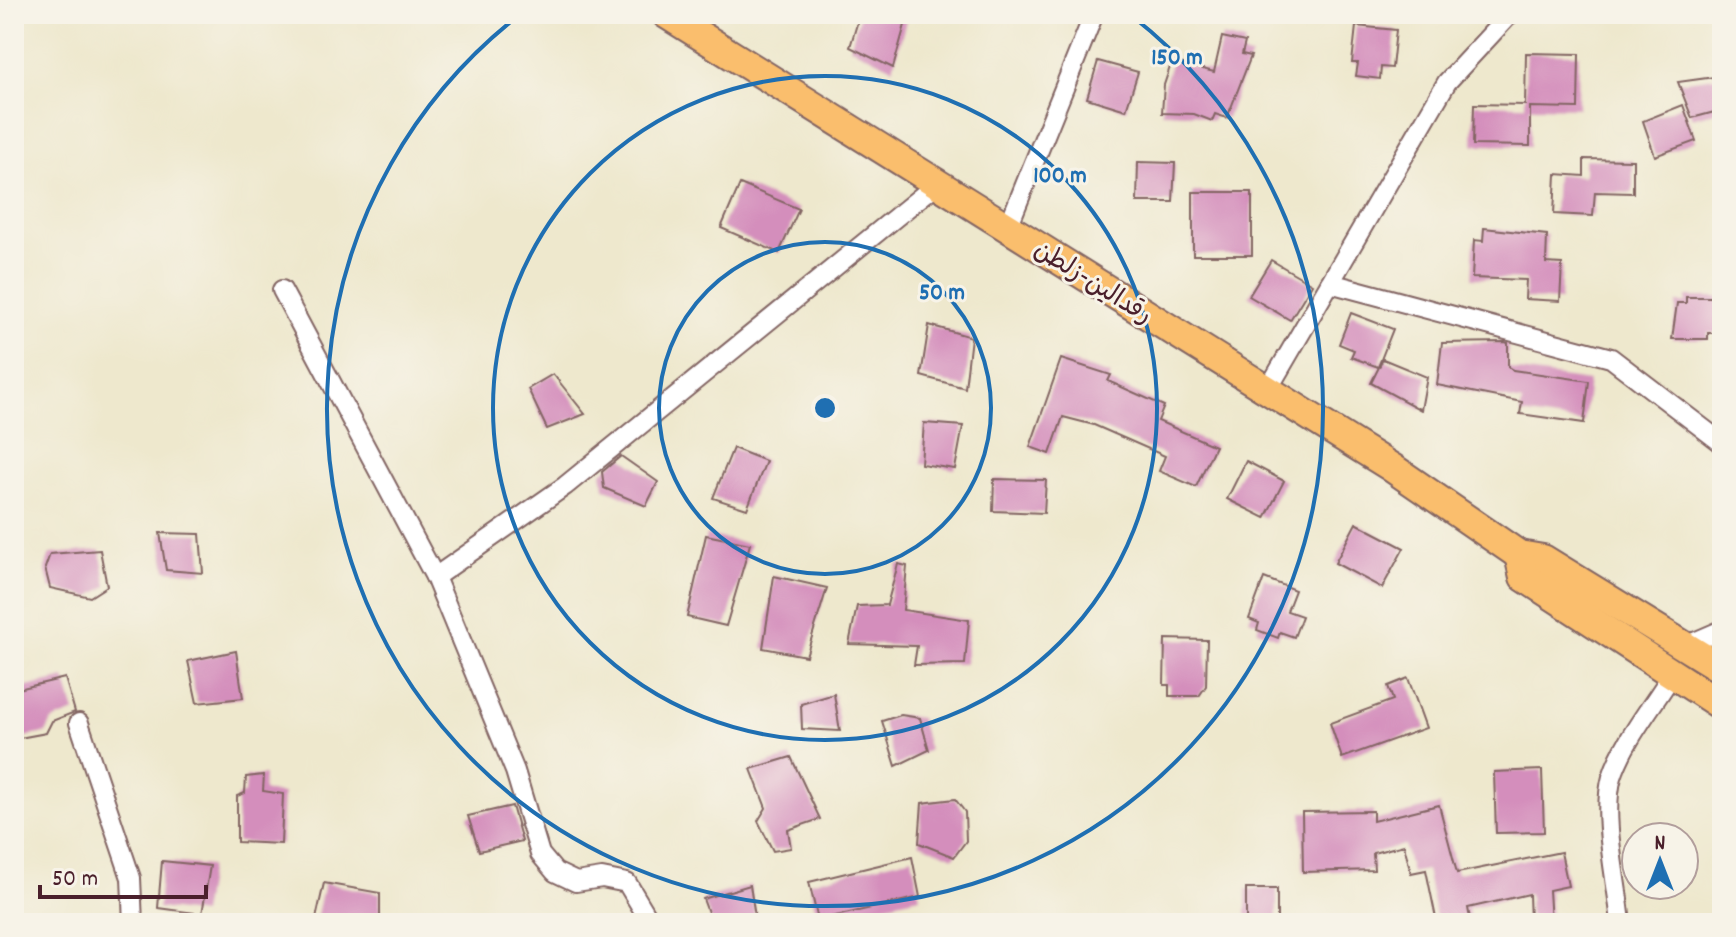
<svg xmlns="http://www.w3.org/2000/svg" width="1736" height="937" viewBox="0 0 1736 937" font-family="Dekko,'Playpen Sans Arabic',sans-serif">
<rect width="100%" height="100%" fill="#f7f3e8"/>
<filter id="ink" filterUnits="userSpaceOnUse"><feTurbulence type="fractalNoise" baseFrequency=".0125" numOctaves="2"/><feDisplacementMap in="SourceGraphic" scale="16" xChannelSelector="R" yChannelSelector="G"/><feConvolveMatrix kernelMatrix="1 2 1 2 8 2 1 2 1" color-interpolation-filters="sRGB"/></filter>
<filter id="wash" filterUnits="userSpaceOnUse"><feTurbulence type="fractalNoise" baseFrequency=".006" numOctaves="4" result="noise"/><feDisplacementMap in="SourceGraphic" scale="32" xChannelSelector="R" yChannelSelector="G"/><feGaussianBlur stdDeviation="1.8" result="paint"/><feColorMatrix in="noise" values="0 0 0 0 0 0 0 0 0 0 0 0 0 0 0 0 0 1.4 0 .05"/><feComposite in="paint" operator="in"/></filter>
<g filter="url(#wash)">
<rect width="100%" height="100%" fill="#eee8cd"/>
<g id="blocks">
<g fill="#d48ebc">
<polygon points="860,14 908,14 893,68 850,47"/>
<polygon points="1356,26 1396,30 1392,68 1381,67 1380,79 1356,76 1358,63 1352,63"/>
<polygon points="1222,37 1245,42 1242,54 1251,56 1227,118 1215,114 1212,121 1194,114 1162,113 1164,85 1172,61 1214,72"/>
<polygon points="1526,53 1579,54 1578,108 1530,107 1530,146 1473,145 1474,104 1525,105"/>
<polygon points="1098,61 1138,72 1126,110 1087,98"/>
<polygon points="1722,76 1722,110 1692,118 1678,82"/>
<polygon points="1683,105 1696,141 1655,156 1643,121"/>
<polygon points="1584,159 1633,160 1633,193 1595,192 1593,216 1554,214 1556,174 1584,176"/>
<polygon points="1138,162 1175,163 1173,202 1137,202"/>
<polygon points="740,184 799,209 779,253 721,228"/>
<rect x="1193" y="192" width="59" height="63"/>
<polygon points="1484,228 1547,235 1546,263 1562,264 1560,301 1525,299 1526,280 1472,278 1474,240 1483,241"/>
<polygon points="1271,260 1312,284 1290,320 1249,296"/>
<polygon points="1686,297 1719,297 1719,333 1708,333 1708,339 1672,339 1677,303 1686,303"/>
<polygon points="1351,313 1393,329 1378,367 1351,357 1354,350 1339,344"/>
<polygon points="929,325 971,337 965,388 921,376"/>
<polygon points="1442,343 1505,342 1508,343 1508,367 1513,370 1589,381 1584,423 1520,414 1522,402 1437,385"/>
<polygon points="1061,359 1111,375 1108,381 1164,406 1158,421 1215,446 1196,487 1159,471 1165,456 1094,425 1063,417 1050,454 1030,447"/>
<polygon points="1383,359 1427,377 1421,410 1371,383"/>
<polygon points="553,374 585,414 547,429 528,389"/>
<polygon points="924,423 963,426 955,469 921,464"/>
<polygon points="733,448 766,461 747,509 713,498"/>
<polygon points="621,456 658,482 646,506 604,488 602,472"/>
<polygon points="1246,461 1284,481 1265,518 1227,499"/>
<polygon points="994,479 1046,480 1044,513 993,511"/>
<polygon points="1356,523 1404,548 1382,588 1335,563"/>
<polygon points="160,533 200,534 203,573 166,570"/>
<polygon points="706,535 750,544 726,626 687,617"/>
<polygon points="100,550 107,586 90,597 50,588 45,568 50,554"/>
<polygon points="898,564 907,566 903,610 969,620 965,664 914,665 917,646 849,644 857,606 887,605"/>
<polygon points="774,576 827,588 806,656 763,648"/>
<polygon points="1264,578 1295,590 1287,611 1302,616 1294,637 1280,632 1278,638 1257,630 1259,623 1249,619"/>
<polygon points="1165,639 1207,640 1206,686 1199,696 1169,696 1169,685 1164,685"/>
<polygon points="236,651 243,698 197,703 188,661"/>
<polygon points="65,678 75,712 52,721 46,733 14,739 14,690"/>
<polygon points="1408,678 1426,728 1342,758 1330,723 1393,700 1388,686"/>
<polygon points="834,694 840,731 802,729 801,704"/>
<polygon points="901,715 920,718 929,750 896,766 882,721"/>
<polygon points="791,757 820,819 788,830 791,848 773,851 758,821 766,808 751,769"/>
<polygon points="1542,770 1544,832 1496,833 1494,772"/>
<polygon points="264,775 263,791 283,794 281,844 237,842 237,796 245,793 246,777"/>
<polygon points="955,799 965,812 966,841 954,857 919,843 922,803"/>
<polygon points="1439,805 1457,873 1561,852 1568,886 1549,890 1551,923 1530,923 1529,894 1468,908 1470,919 1437,923 1426,870 1411,873 1404,845 1373,853 1374,870 1303,872 1302,812 1373,811 1373,821"/>
<polygon points="512,806 522,841 479,851 468,816"/>
<polygon points="912,857 920,897 818,920 809,882"/>
<polygon points="162,861 210,866 202,914 158,908"/>
<polygon points="324,883 380,893 380,923 315,923"/>
<polygon points="750,885 756,923 712,923 703,899"/>
<rect x="1246" y="889" width="31" height="34"/>
</g>
</g>
</g>
<g filter="url(#ink)">
<use href="#blocks" fill-opacity="0" stroke="#836564" stroke-width="2"/>
<g fill="none" stroke-linecap="round" stroke-linejoin="round">
<defs>
<g id="minor">
<polyline points="1008,227 1094,14"/>
<polyline points="1330,283 1611,358 1722,443"/>
<polyline points="282,290 435,577 515,771 540,854 555,872 576,882 602,878 627,883 651,923"/>
<polyline points="1267,391 1447,82 1510,14"/>
<polyline points="435,577 565,486 938,183"/>
<polyline points="1685,646 1722,630"/>
<polyline points="79,723 131,878 133,923"/>
<path d="M 1621,923 C 1617,881 1601,816 1612,777 C 1623,742 1652,707 1671,676"/>
</g>
<g id="primary">
<polyline points="666,14 1391,467 1519,555 1543,559 1722,669"/>
<polyline points="1519,555 1524,577 1722,706"/>
</g>
</defs>
<use href="#minor" stroke="#836564" stroke-width="22"/>
<use href="#primary" stroke="#836564" stroke-width="32"/>
<use href="#minor" stroke="#fff" stroke-width="18"/>
<use href="#primary" stroke="#fabe6d" stroke-width="28"/>
</g>
</g>
<g fill="none" stroke="#1f6fb2" stroke-width="4">
<circle cx="825" cy="408" r="166"/>
<circle cx="825" cy="408" r="332"/>
<path d="M1132 16A498 498 0 1 1 518 16"/>
</g>
<g text-anchor="middle" stroke-width="6" stroke-linejoin="round" paint-order="stroke">
<g font-size="26" fill="#4a1f2b" stroke="#f7f3e8">
<text transform="translate(1094 281) rotate(32)" y="9">رقدالين-زلطن</text>
</g>
</g>
<circle cx="825" cy="408" r="12" fill="#1f6fb2" stroke="#f7f3e8" stroke-width="4"/>
<g font-size="24" text-anchor="middle" font-weight="bold" fill="#1f6fb2" stroke="#f7f3e8" stroke-width="6" stroke-linejoin="round" paint-order="stroke">
<text x="1177" y="64">150 m</text>
<text x="1060" y="182">100 m</text>
<text x="942" y="299">50 m</text>
</g>
<rect width="1736" height="937" fill="none" stroke="#f7f3e8" stroke-width="48"/>
<g transform="translate(1660 861)"><circle r="38" fill="#f7f3e8" stroke="#b29e9c" stroke-width="2"/>
<path d="M0-6L14 30L0 20L-14 30Z" fill="#1f6fb2"/>
<text y="-12" font-size="22" font-weight="bold" text-anchor="middle" fill="#4a1f2b">N</text>
</g>
<path d="M40 885v12h166v-12" fill="none" stroke="#4a1f2b" stroke-width="4"/>
<text x="52" y="885" font-size="24" fill="#4a1f2b" stroke="#f7f3e8" stroke-width="6" paint-order="stroke">50 m</text>
</svg>
